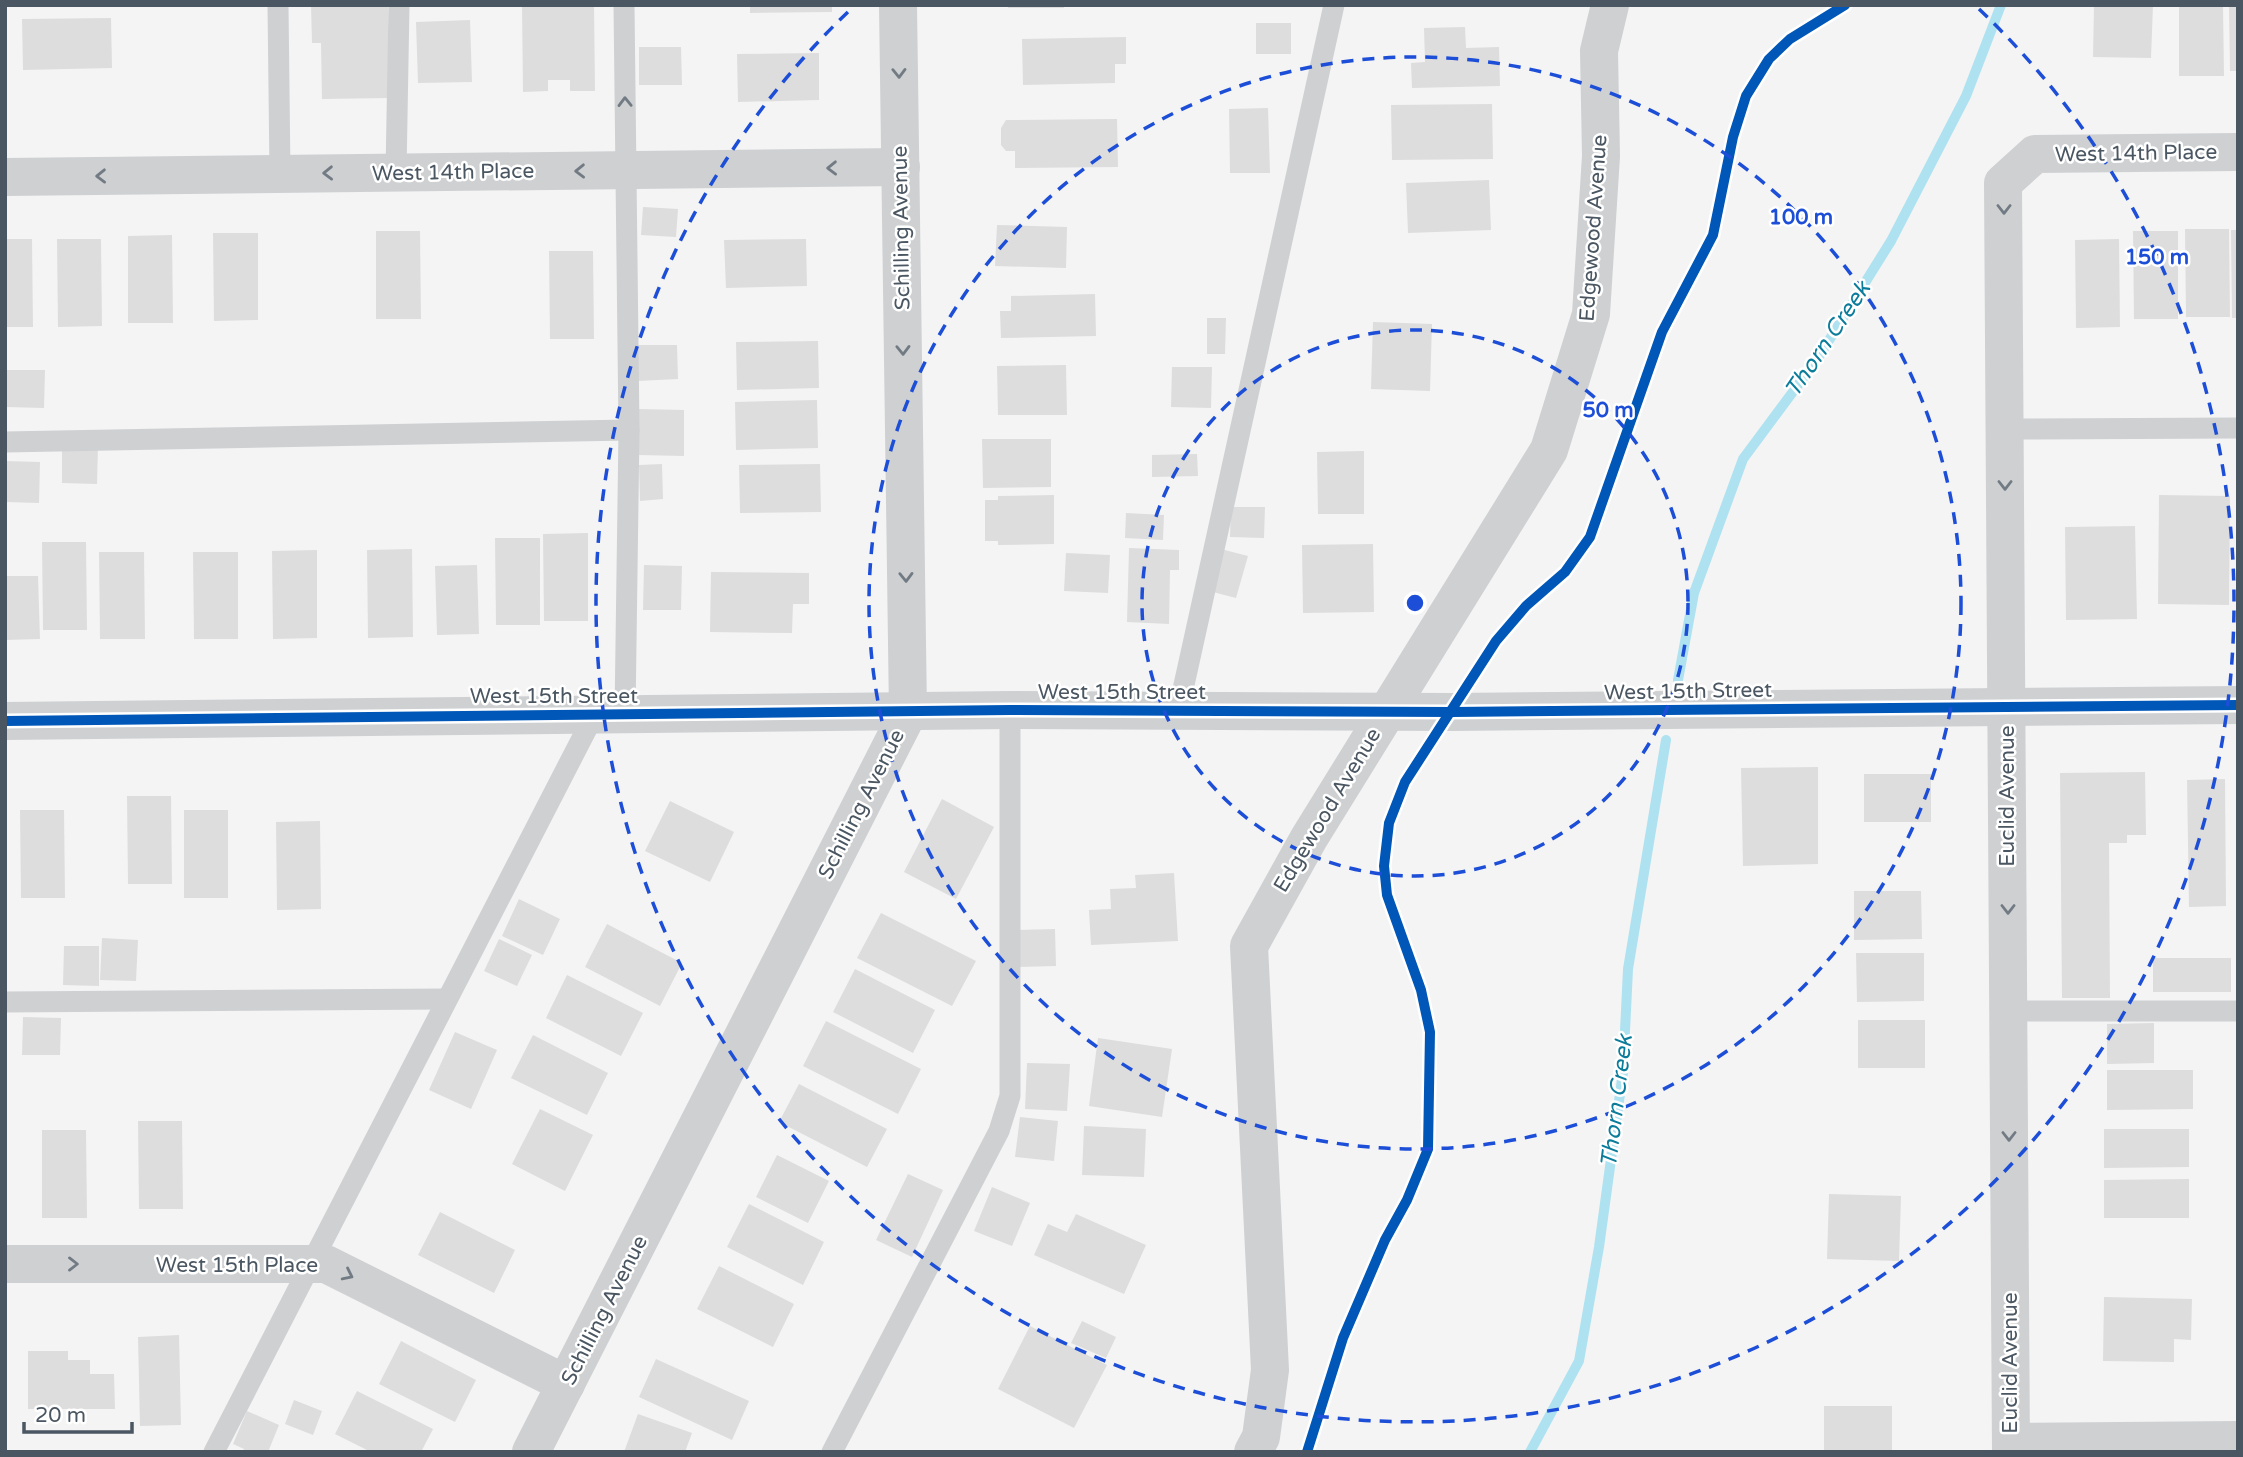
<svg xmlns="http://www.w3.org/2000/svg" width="2243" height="1457" viewBox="0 0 2243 1457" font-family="'Varela Round',sans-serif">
<rect width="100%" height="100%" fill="#f4f4f4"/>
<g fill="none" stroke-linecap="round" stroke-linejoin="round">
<g stroke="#aee2f0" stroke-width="10">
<polyline points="1678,680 1694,593 1743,459 1818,358 1891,241 1966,96 2001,5"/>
<polyline points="1530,1452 1579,1361 1599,1247 1623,1072 1628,969 1666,740"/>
</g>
</g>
<g fill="#ddddde">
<polygon points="311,5 388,5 389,98 322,99 321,43 312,43"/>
<polygon points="522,5 594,5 595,91 570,91 570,80 548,80 548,91 523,92"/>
<polygon points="750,5 832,5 832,12 750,13"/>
<rect x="1008" y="5" width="56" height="3"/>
<polygon points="2094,5 2153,5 2151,58 2093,57"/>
<polygon points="2179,5 2223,5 2224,76 2179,76"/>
<polygon points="2229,5 2238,5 2238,71 2230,71"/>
<polygon points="111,18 112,68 23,70 22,19"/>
<polygon points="470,20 472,82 418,83 416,22"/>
<rect x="1256" y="23" width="35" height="31"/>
<polygon points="1465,27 1466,48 1499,47 1500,86 1412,88 1411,63 1425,62 1424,28"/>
<polygon points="1126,37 1126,64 1115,64 1115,83 1023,85 1022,39"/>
<polygon points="639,47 681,47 682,85 639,85"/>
<polygon points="819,53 819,100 738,102 737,54"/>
<polygon points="1492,104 1493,159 1392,160 1391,105"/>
<polygon points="1268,108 1270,173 1230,173 1229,109"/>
<polygon points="1117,119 1118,167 1015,168 1015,151 1006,151 1001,145 1001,128 1006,120"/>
<polygon points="1489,180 1491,230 1408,233 1406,183"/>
<polygon points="643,207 678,209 676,237 641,235"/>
<polygon points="997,225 1067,227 1066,268 995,266"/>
<polygon points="2185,229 2229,229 2230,317 2186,317"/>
<polygon points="2231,230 2238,230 2238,318 2232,318"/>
<polygon points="376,231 420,231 421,319 376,319"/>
<polygon points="2133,231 2178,231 2178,319 2134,319"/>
<polygon points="213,233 258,233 258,320 214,321"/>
<polygon points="172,235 173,323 128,323 128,236"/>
<polygon points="5,239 32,239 33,327 5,327"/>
<polygon points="57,239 101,239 102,326 58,327"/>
<polygon points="806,239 807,286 726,288 724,240"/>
<polygon points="2119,239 2120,327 2076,328 2075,240"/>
<polygon points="549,251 593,251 594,339 550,339"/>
<polygon points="1095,294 1096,336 1001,338 1000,311 1011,311 1011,296"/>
<polygon points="1207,318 1226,318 1225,354 1207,354"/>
<polygon points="1373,322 1432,324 1430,391 1371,389"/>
<polygon points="818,341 819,388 737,390 736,342"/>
<polygon points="637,345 677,345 678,379 638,381"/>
<polygon points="1066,365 1067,415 998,415 997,366"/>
<polygon points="1172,367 1212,367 1211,408 1171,407"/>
<polygon points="7,370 45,370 44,408 6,407"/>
<polygon points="817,400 818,448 736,450 735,402"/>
<polygon points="639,409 684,410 684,456 638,455"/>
<polygon points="982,439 1051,439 1051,487 983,488"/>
<polygon points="62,445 98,446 97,484 62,483"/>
<polygon points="1364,451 1364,514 1318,514 1317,452"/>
<polygon points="1197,454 1198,476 1152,477 1152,455"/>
<polygon points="5,461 40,462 39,503 5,502"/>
<polygon points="662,464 663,499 640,501 639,465"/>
<polygon points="820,464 821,512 740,513 739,465"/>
<polygon points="1054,495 1054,544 998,545 998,541 985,541 985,500 998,500 998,496"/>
<polygon points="2159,495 2230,496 2229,605 2158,604"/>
<polygon points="1231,507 1265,507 1264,538 1230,537"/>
<polygon points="1126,513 1164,515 1163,540 1125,538"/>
<polygon points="2135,526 2137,619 2066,620 2065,527"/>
<polygon points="588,533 588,621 544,621 543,534"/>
<polygon points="495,538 540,538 540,625 496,625"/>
<polygon points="42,542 86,542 87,630 43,630"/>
<polygon points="1373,544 1374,612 1303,613 1302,545"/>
<polygon points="1129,548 1179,550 1179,570 1170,570 1169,624 1127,622"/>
<polygon points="1217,548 1248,556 1236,598 1205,590"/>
<polygon points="412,549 413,637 368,638 367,550"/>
<polygon points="317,550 317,638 273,639 272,551"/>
<polygon points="99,552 144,552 145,639 100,639"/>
<polygon points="193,552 238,552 238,639 194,639"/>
<polygon points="1066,553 1110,555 1108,593 1064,591"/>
<polygon points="477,565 479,634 437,635 435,566"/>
<polygon points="644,565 682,566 681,610 643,610"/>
<polygon points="711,572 809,573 809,604 793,604 792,633 710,632"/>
<polygon points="5,576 38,576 40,639 5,640"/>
<polygon points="1818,767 1818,864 1743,866 1741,768"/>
<polygon points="2145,772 2146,835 2127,835 2127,843 2109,843 2110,998 2062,998 2060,773"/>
<rect x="1864" y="774" width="67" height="48"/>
<polygon points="2225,779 2226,906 2189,907 2187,780"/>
<polygon points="127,796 171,796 172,884 128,884"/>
<polygon points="942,799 994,827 956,899 904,872"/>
<polygon points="670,801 734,832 710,882 645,851"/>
<polygon points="20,810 64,810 65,898 21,898"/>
<rect x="184" y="810" width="44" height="88"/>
<polygon points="320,821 321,909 277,910 276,822"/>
<polygon points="1174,873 1178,941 1091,945 1089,910 1111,909 1110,889 1136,888 1135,875"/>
<polygon points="1854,891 1921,891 1922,939 1854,940"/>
<polygon points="519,899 560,919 543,955 502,936"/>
<polygon points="881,913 976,961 952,1006 857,958"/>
<polygon points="607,924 682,963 660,1006 585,967"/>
<polygon points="1055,929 1056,966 1018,967 1017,930"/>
<polygon points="102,938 138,940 136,981 100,980"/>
<polygon points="499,939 532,955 517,986 484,971"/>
<polygon points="64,946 99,946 99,986 63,985"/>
<polygon points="1856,953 1924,953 1924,1001 1857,1002"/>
<rect x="2153" y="958" width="78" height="34"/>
<polygon points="855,969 935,1010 913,1053 833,1012"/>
<polygon points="567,975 643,1013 621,1056 546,1018"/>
<polygon points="23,1017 61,1018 60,1055 22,1055"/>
<rect x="1858" y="1020" width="67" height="48"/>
<polygon points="826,1021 921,1069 898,1114 803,1066"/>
<polygon points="2154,1023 2154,1063 2107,1064 2107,1024"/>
<polygon points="455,1032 497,1050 471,1109 429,1090"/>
<polygon points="533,1035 608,1073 587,1115 511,1078"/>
<polygon points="1098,1038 1172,1049 1162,1117 1089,1106"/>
<polygon points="1027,1063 1070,1064 1067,1111 1025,1109"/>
<polygon points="2107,1070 2193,1070 2193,1109 2107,1110"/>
<polygon points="799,1084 887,1129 867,1167 779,1122"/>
<polygon points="540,1109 593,1135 565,1191 512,1164"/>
<polygon points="1020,1117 1058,1121 1054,1161 1015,1157"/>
<polygon points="138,1121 182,1121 183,1209 139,1209"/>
<polygon points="1084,1126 1146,1129 1144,1177 1082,1175"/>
<polygon points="2104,1129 2189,1129 2189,1167 2104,1168"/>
<polygon points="42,1130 86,1130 87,1218 42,1218"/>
<polygon points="777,1155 829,1181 808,1223 756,1197"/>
<polygon points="908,1174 943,1190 912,1257 876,1240"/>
<polygon points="2189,1179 2189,1218 2104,1218 2104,1180"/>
<polygon points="992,1187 1030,1203 1012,1246 974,1231"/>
<polygon points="1829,1194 1901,1196 1899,1261 1827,1259"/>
<polygon points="749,1204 824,1242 803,1285 727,1247"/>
<polygon points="440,1212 515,1250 494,1293 418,1255"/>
<polygon points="1076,1214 1146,1245 1124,1294 1034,1255 1048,1224 1067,1232"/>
<polygon points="719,1266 794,1304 773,1347 697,1309"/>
<polygon points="2104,1297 2192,1299 2191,1340 2174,1339 2174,1362 2103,1361"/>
<polygon points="1082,1321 1116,1337 1106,1358 1071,1343"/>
<polygon points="1030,1326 1107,1365 1074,1428 998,1389"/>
<polygon points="179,1335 181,1425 140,1426 138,1337"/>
<polygon points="401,1341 476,1380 455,1422 379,1384"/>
<polygon points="28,1351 68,1351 68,1360 90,1360 90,1374 114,1374 115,1409 28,1409"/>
<polygon points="656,1359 749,1401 732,1440 639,1397"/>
<polygon points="357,1391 433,1429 421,1452 371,1452 335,1434"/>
<polygon points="294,1400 322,1411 313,1435 285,1424"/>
<rect x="1824" y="1406" width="68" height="46"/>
<polygon points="247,1411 279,1425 268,1452 243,1452 244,1449 233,1444"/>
<polygon points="638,1414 692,1433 685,1452 624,1452"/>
</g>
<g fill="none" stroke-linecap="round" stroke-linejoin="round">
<g stroke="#ced0d2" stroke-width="21">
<polyline points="278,5 280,174"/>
<polyline points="624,5 629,430 625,715"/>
<polyline points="396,173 399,5"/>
<polyline points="2005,429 2238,428"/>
<polyline points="5,442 629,430"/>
<polyline points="1178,712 1334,5"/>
<polyline points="5,1002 447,999"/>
<polyline points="2008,1011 2238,1011"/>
<polyline points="214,1452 594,715"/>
<polyline points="832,1452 999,1131 1010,1096 1010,710"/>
</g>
<g stroke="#ced0d2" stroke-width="38">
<polyline points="5,177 901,167"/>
<polyline points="5,721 1010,710 1452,712 2238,705"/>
<polyline points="5,1264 326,1264 566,1384"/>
<polyline points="2011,1442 2238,1440"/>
<polyline points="531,1452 908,713 898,5"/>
<polyline points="1253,1452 1261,1437 1270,1370 1249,946 1309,838 1549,450 1591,314 1601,156 1599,51 1610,5"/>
<polyline points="2011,1452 2003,183 2035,154 2238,152"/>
</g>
<defs>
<g id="cycleway">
<polyline points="5,721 1010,710 1452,712 2238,705"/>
<polyline points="1307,1452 1343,1338 1385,1240 1407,1200 1428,1149 1430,1032 1421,990 1387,895 1384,866 1389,823 1405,782 1496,641 1526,606 1565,572 1590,537 1662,332 1713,235 1733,137 1746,96 1769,59 1790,39 1845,5"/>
</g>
</defs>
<use href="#cycleway" stroke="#fff" stroke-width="15"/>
<use href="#cycleway" stroke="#0057b8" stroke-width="10"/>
</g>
<defs><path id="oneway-chevron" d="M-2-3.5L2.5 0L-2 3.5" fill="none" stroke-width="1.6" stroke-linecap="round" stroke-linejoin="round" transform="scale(1.75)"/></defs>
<g stroke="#727b83">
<use href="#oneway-chevron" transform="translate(899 73) rotate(89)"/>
<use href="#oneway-chevron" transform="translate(625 102) rotate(-91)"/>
<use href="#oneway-chevron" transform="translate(832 168) rotate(179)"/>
<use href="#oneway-chevron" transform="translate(580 171) rotate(179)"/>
<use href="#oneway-chevron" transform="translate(328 173) rotate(179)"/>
<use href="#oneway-chevron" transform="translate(101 176) rotate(179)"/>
<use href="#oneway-chevron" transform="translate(2004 209) rotate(90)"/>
<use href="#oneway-chevron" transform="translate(903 350) rotate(89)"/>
<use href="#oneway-chevron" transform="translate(2005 485) rotate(90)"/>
<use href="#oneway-chevron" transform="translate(906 577) rotate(89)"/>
<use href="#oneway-chevron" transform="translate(2008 909) rotate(90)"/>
<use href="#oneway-chevron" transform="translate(2009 1136) rotate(90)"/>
<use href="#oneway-chevron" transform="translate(73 1264)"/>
<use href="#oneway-chevron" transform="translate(348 1275) rotate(26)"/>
</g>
<g fill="none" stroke="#1d4ed8" stroke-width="3.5" stroke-dasharray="12 9">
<circle cx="1415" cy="603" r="273"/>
<circle cx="1415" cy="603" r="546"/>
<path d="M1979 9A819 819 0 1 1 851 9"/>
</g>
<g text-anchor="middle" stroke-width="5" stroke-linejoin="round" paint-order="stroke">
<g font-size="21" fill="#4a5661" stroke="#fff">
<text transform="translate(2136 153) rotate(-1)" y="7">West 14th Place</text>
<text transform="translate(453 172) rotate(-1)" y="7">West 14th Place</text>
<text transform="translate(901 228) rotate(-91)" y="7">Schilling Avenue</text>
<text transform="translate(1593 228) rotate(-86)" y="7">Edgewood Avenue</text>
<text transform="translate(1688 691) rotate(-1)" y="7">West 15th Street</text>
<text x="1122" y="699">West 15th Street</text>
<text x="554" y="703">West 15th Street</text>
<text transform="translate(2007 796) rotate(-90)" y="7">Euclid Avenue</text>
<text transform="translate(861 804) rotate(-63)" y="7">Schilling Avenue</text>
<text transform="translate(1327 810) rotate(-59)" y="7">Edgewood Avenue</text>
<text x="237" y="1272">West 15th Place</text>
<text transform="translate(604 1310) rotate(-63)" y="7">Schilling Avenue</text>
<text transform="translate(2010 1363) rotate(-90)" y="7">Euclid Avenue</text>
</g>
<g font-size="23" font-style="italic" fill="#0c7c9b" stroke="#fff">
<text transform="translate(1827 339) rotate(-56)" y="8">Thorn Creek</text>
<text transform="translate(1616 1101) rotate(-83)" y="8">Thorn Creek</text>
</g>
</g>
<circle cx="1415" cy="603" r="10" fill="#1d4ed8" stroke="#fff" stroke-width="3.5"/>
<g font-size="21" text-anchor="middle" font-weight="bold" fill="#1d4ed8" stroke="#fff" stroke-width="5" stroke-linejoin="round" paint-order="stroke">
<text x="1801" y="224">100 m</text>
<text x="2157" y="264">150 m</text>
<text x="1608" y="417">50 m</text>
</g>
<rect width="2243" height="1457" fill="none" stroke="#4a5661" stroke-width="14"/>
<path d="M24 1422v10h108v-10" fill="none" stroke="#4a5661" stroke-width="3.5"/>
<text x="35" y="1422" font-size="21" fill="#4a5661" stroke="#ffffff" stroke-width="5" paint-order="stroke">20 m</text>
</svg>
